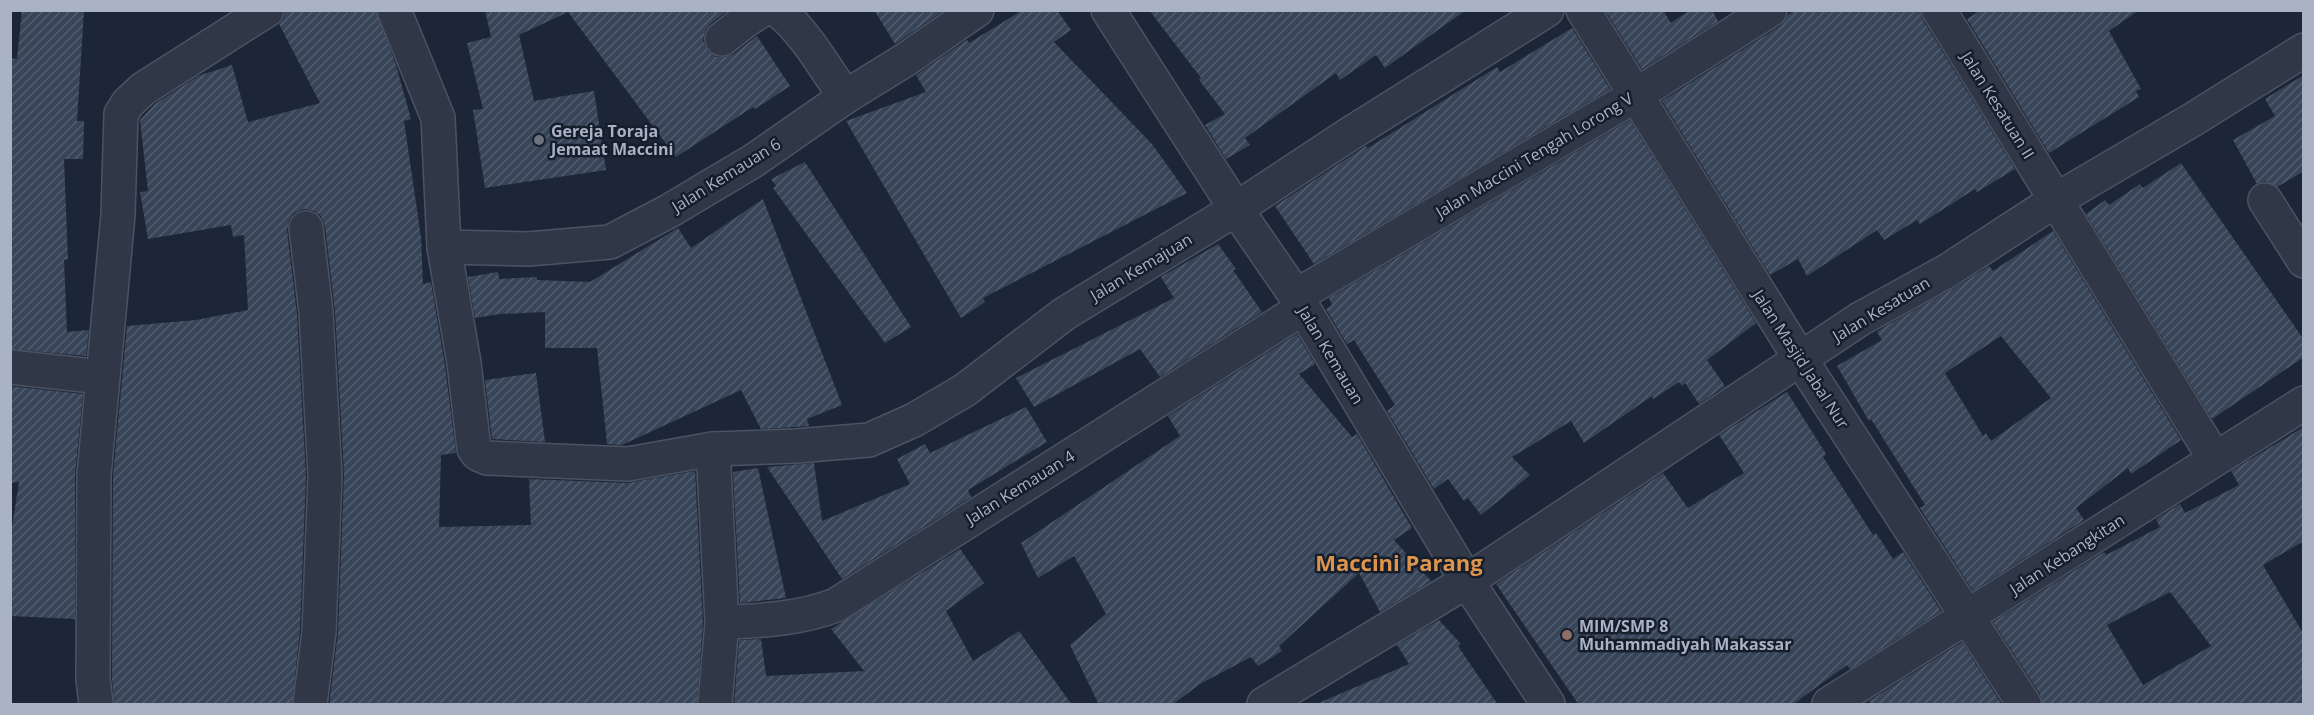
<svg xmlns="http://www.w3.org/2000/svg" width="2314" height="715" viewBox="0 0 2314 715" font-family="'Open Sans',sans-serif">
<defs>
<pattern id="building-hatch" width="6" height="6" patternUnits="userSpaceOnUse" patternTransform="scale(1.5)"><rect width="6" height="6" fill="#384458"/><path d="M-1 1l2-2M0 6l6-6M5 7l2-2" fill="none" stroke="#525d6e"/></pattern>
</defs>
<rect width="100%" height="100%" fill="#1d2637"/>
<g fill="url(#building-hatch)" fill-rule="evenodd">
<polygon points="22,10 84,10 77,121 84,121 83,159 64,159 68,259 64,260 67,332 89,330 86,356 10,349 10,58 17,59"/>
<polygon points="286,10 376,10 396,65 411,119 404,121 421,237 423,284 431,282 445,366 456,453 441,455 439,527 531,525 529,479 627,483 695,471 703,622 697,705 329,705 338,633 344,475 335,311 325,226 321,216 314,211 304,209 294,213 289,220 287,230 297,314 306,476 300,630 292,705 114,705 112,678 113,476 127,326 196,320 248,310 244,235 233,237 231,225 148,239 140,192 148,191 140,120 155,104 198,76 232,65 248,122 320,103 279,24 284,18"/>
<polygon points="485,10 728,10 710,24 705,31 703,41 708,51 716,57 725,57 734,54 757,36 790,86 755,109 753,107 676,157 568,12 519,35 534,101 594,91 606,170 485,188 473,110 483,109 467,43 491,37"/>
<polygon points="874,10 943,10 943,11 895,44"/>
<polygon points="1023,10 1057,10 1071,30 1054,42 1152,144 1187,193 983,298 985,302 961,318 846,121 926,92 916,75 967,40 969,43"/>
<polygon points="1149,10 1466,10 1385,68 1376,55 1340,80 1336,73 1245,138 1250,145 1226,159 1205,125 1225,114 1199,80 1201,78"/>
<polygon points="1605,10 1663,10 1671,23 1690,10 1712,10 1718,21 1642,69"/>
<polygon points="1795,10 1920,10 1923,20 2015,169 1977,192 1975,189 1920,224 1917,220 1884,240 1877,230 1807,276 1798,259 1770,275 1662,101 1780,26 1787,16"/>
<polygon points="1981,10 2139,10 2109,31 2141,89 2136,91 2139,97 2049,153 1967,19"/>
<polygon points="1572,28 1610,89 1314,264 1275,206 1366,146 1368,148 1497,67 1500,72"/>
<polygon points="2304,75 2304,171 2277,187 2265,181 2257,184 2233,140 2275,116 2265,99"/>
<polygon points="1630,120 1756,323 1707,360 1725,386 1699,404 1685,383 1682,386 1679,382 1653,399 1652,396 1584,443 1571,421 1512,457 1530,475 1481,515 1468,498 1464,501 1448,479 1434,489 1387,411 1395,405 1354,340 1347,344 1326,309 1332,305 1329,298"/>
<polygon points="805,162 911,327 885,343 773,188 776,186 771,179"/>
<polygon points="2181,163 2304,340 2304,357 2212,419 2086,214 2105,200 2109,205 2140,184 2143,188"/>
<polygon points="763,199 842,405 807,419 809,426 761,429 741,390 622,445 607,444 597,348 545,348 545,312 500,314 475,318 468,277 498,272 499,279 537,277 537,280 590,282 678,228 691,248"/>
<path d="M 2053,231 L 2181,440 L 2131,474 L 2128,468 L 2076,508 L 2084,520 L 1973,591 L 1920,508 L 1925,505 L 1871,419 L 1869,421 L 1837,366 L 1882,340 L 1877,332 L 1884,327 L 1956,287 L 1989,266 L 1993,271 ZM 2001,336 L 2051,398 L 1991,441 L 1986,433 L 1983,436 L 1945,373 Z"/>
<polygon points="1218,244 1236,269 1233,270 1262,312 1160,377 1140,349 1034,407 1016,378 1174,298 1161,277"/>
<polygon points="1297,334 1315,364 1299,374 1352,437 1357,434 1412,528 1394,540 1431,581 1380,612 1359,573 1279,646 1282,651 1258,666 1251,657 1200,684 1172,705 1099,705 1070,645 1106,614 1074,556 1038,578 1021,543 1180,436 1168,416"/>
<polygon points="536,373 545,442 492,439 485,380"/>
<polygon points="10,386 83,394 75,475 75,619 10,616 10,540 19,482 10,483"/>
<polygon points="1787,392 1826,454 1823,457 1873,535 1876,533 1893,559 1903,552 1941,611 1850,669 1847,665 1792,705 1579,705 1496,584 1663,473 1688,508 1744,473 1719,435"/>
<polygon points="1026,407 1047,442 968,490 971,497 842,579 767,467 814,463 822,521 910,484 897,459 925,444 930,453"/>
<path d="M 2304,427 L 2304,541 L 2263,565 L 2304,635 L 2304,705 L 2042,705 L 2040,694 L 1993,622 L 2104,552 L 2106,555 L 2160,527 L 2156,519 L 2180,504 L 2185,513 L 2239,485 L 2231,471 ZM 2170,592 L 2211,646 L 2143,685 L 2107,625 Z"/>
<polygon points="758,468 786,598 740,603 733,472"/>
<polygon points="960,549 984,583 946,611 973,661 1019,631 1072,705 734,705 739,640 761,639 766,676 864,671 831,629"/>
<polygon points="1439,620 1461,644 1458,646 1498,705 1314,705 1409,664 1397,645"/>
<polygon points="1962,642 2002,705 1871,705 1869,701"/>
</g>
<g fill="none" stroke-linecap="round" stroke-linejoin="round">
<defs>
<g id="minor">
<polyline points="394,10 438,118 444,247 464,363 474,449 478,454 487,458 628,464 713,449 796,446 869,440 914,420 965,390 1064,314 1236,209 1348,135 1547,10"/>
<path d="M 777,10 C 802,27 828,72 845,97"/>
<polyline points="1108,10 1236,209 1296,296 1467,581 1548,704"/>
<polyline points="1583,10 1801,360 2024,704"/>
<polyline points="1939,10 2215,459"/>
<polyline points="722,39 745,21 762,10"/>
<polyline points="2265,200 2304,261"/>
<polyline points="306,228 316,312 325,476 319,632 310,704"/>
<polyline points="444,247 528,249 610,242 669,211 753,161 845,97 905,60 977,10"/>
<polyline points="1296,296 1636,95 1770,10"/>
<polyline points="10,367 102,377"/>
<polyline points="713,449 722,622 715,704"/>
<path d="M 722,622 C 760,621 800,619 836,605 L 1303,308"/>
<polyline points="96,704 93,679 94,475 118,215 121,114 128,103 143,89 267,10"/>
<polyline points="1264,704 1467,581 1860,319 1947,271 2056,200 2192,120 2304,50"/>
<polyline points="1829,704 2304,403"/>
</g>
</defs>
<use href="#minor" stroke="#4b5363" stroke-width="36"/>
<use href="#minor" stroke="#303848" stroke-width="33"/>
</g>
<circle fill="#6b7280" stroke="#161e2c" stroke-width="2" cx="539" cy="140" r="6"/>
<circle fill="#8d6e63" stroke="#161e2c" stroke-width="2" cx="1567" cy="635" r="6"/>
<g text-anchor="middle" stroke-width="5" stroke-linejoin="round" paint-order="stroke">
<g font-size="16" fill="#aab2c5" stroke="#161e2c">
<text transform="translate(1998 105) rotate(58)" y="6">Jalan Kesatuan II</text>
<text transform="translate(1534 155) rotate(-31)" y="6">Jalan Maccini Tengah Lorong V</text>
<text transform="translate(726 175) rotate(-32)" y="6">Jalan Kemauan 6</text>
<text transform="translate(1141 267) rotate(-31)" y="6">Jalan Kemajuan</text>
<text transform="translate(1881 309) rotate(-31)" y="6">Jalan Kesatuan</text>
<text transform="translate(1331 355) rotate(59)" y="6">Jalan Kemauan</text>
<text transform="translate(1801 359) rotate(57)" y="6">Jalan Masjid Jabal Nur</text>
<text transform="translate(1020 487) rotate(-32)" y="6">Jalan Kemauan 4</text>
<text transform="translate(2067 554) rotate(-33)" y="6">Jalan Kebangkitan</text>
</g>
<g font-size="16" font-weight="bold" fill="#aab2c5" stroke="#161e2c" text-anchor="start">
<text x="551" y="137">Gereja Toraja<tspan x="551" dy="18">Jemaat Maccini</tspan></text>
<text x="1579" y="632">MIM/SMP 8<tspan x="1579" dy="18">Muhammadiyah Makassar</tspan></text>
</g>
<g font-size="22" font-weight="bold" fill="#dd954d" stroke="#161e2c">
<text x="1399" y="571">Maccini Parang</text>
</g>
</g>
<rect width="2314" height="715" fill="none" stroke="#aab2c5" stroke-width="24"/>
</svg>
